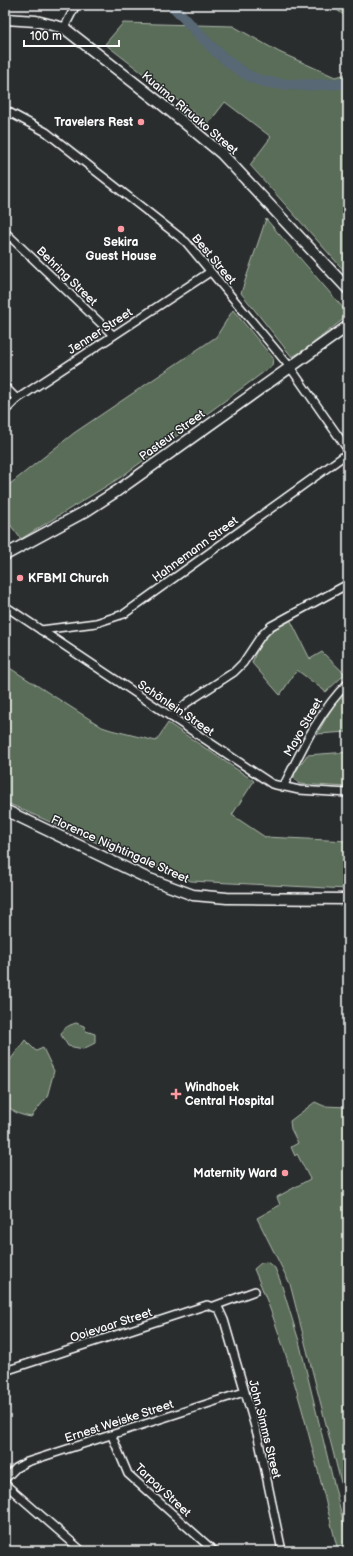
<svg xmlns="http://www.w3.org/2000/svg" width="353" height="1556" viewBox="0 0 353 1556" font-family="'Balsamiq Sans',sans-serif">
<rect width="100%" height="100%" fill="#2a2d2e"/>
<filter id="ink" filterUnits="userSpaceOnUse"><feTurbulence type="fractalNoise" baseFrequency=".025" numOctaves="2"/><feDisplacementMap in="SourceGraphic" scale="8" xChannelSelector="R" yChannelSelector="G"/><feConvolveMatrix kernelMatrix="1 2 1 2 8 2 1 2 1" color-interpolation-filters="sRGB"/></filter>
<g filter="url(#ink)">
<g fill="#5a6d58" stroke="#acb6ac">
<polygon points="330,5 348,5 348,18"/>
<polygon points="123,23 233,26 279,52 335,77 348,74 348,275 250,165 271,137 225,102 208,124 105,44"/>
<polygon points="266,219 344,309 346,317 306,349 292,357 241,293"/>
<polygon points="233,310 273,358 272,366 121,477 21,539 5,518 5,488 74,433 216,337"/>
<path d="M 290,619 L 310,659 L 322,652 L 345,674 L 326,692 L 297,670 L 280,695 L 252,663 C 259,641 270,629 290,619 Z"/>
<polygon points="5,665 102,727 111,730 156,741 168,723 254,781 232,815 265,837 348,841 348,889 191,881 95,842 5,802"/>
<polygon points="348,687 348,732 317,734 340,694"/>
<polygon points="348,752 348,787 299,784 294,778 294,774 307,755"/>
<path d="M 76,1023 L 84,1026 L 86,1031 L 95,1034 L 95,1043 L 83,1049 L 68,1046 L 61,1035 C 63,1028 69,1025 76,1023 Z"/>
<path d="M 25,1040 L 36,1051 L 43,1048 L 54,1071 L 47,1097 L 31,1117 C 20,1115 10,1112 5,1101 L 5,1067 Z"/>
<polygon points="315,1102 324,1106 348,1107 348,1510 290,1284 257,1218 280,1205 277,1197 310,1179 297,1154 295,1156 291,1147 298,1143 291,1129 290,1121"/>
<path d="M 267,1262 L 275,1268 L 281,1283 L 299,1341 L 348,1541 L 348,1551 L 338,1551 C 314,1456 293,1359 254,1269 L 261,1263 Z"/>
</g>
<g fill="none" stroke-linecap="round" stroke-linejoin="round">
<path stroke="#586875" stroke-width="11" d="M 172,5 C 196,30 219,60 251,77 C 273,88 323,85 348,83"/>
<defs>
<g id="street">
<polyline points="64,28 76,5"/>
<polyline points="5,110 46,132 186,242 290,367 348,450"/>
<polyline points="5,232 113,335"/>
<polyline points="5,387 17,399"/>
<polyline points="5,411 17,399 210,272"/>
<polyline points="5,606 272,784 299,790 348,793"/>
<polyline points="41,630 96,623 124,614 348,453"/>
<polyline points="171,717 188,702 234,672 243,663 261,636 271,626 348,584"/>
<path d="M 283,787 C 301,751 319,711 348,683"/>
<polyline points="214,1306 255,1291"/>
<polyline points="5,1371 207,1305 219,1309 224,1320 258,1437 282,1551"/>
<polyline points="112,1436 128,1474 214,1551"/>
<polyline points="5,1479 16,1468 27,1462 244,1392"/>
<polyline points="5,1484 82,1551"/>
</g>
<g id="secondary">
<polyline points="5,19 36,21 64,28 159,102 222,154 348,289"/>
<polyline points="5,555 86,511 117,491 348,326"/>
<polyline points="5,810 147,878 193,895 227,898 348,899"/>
</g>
</defs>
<use href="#street" stroke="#fff" stroke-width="10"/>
<use href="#secondary" stroke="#fff" stroke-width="13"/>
<use href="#street" stroke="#2a2d2e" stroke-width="7"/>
<use href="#secondary" stroke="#2a2d2e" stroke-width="10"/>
</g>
</g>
<g fill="#ff9aa2" stroke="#2a2d2e" stroke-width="1.5">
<circle cx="141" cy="122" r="4"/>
<circle cx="121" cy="229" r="4"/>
<circle cx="20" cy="578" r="4"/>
<path d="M174 1088h4v4h4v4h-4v4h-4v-4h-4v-4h4z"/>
<circle cx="285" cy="1173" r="4"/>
</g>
<g text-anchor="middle" stroke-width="3" stroke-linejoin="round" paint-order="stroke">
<g font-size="12" fill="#fff" stroke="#2a2d2e">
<text transform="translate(190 113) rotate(40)" y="4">Kuaima Riruako Street</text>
<text transform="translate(214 259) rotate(50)" y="4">Best Street</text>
<text transform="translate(67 276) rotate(44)" y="4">Behring Street</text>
<text transform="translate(100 331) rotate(-33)" y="4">Jenner Street</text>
<text transform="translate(172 435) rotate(-36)" y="4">Pasteur Street</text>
<text transform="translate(195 549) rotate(-36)" y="4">Hahnemann Street</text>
<text transform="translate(176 708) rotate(34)" y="4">Schönlein Street</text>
<text transform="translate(303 727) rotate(-60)" y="4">Mayo Street</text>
<text transform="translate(120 849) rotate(24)" y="4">Florence Nightingale Street</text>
<text transform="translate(111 1325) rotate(-18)" y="4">Ooievaar Street</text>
<text transform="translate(119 1421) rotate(-18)" y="4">Ernest Weiske Street</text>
<text transform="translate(265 1429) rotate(76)" y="4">John Simms Street</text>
<text transform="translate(163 1490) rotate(43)" y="4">Tarpay Street</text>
</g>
<g font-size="12" font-weight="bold" fill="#fff" stroke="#2a2d2e" text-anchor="end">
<text x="133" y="126">Travelers Rest</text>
<text x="121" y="246" text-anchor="middle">Sekira<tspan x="121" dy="14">Guest House</tspan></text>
<text x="28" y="582" text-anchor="start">KFBMI Church</text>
<text x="185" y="1091" text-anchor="start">Windhoek<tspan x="185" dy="14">Central Hospital</tspan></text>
<text x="277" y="1177">Maternity Ward</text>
</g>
</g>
<rect width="353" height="1556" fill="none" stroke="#2a2d2e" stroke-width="20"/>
<rect x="10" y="10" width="333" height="1536" fill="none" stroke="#fff" stroke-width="1.5" filter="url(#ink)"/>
<path d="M24 40v6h95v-6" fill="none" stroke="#ffffff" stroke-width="2"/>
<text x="30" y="40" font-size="12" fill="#ffffff" stroke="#2a2d2e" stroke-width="3" paint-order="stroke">100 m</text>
</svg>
